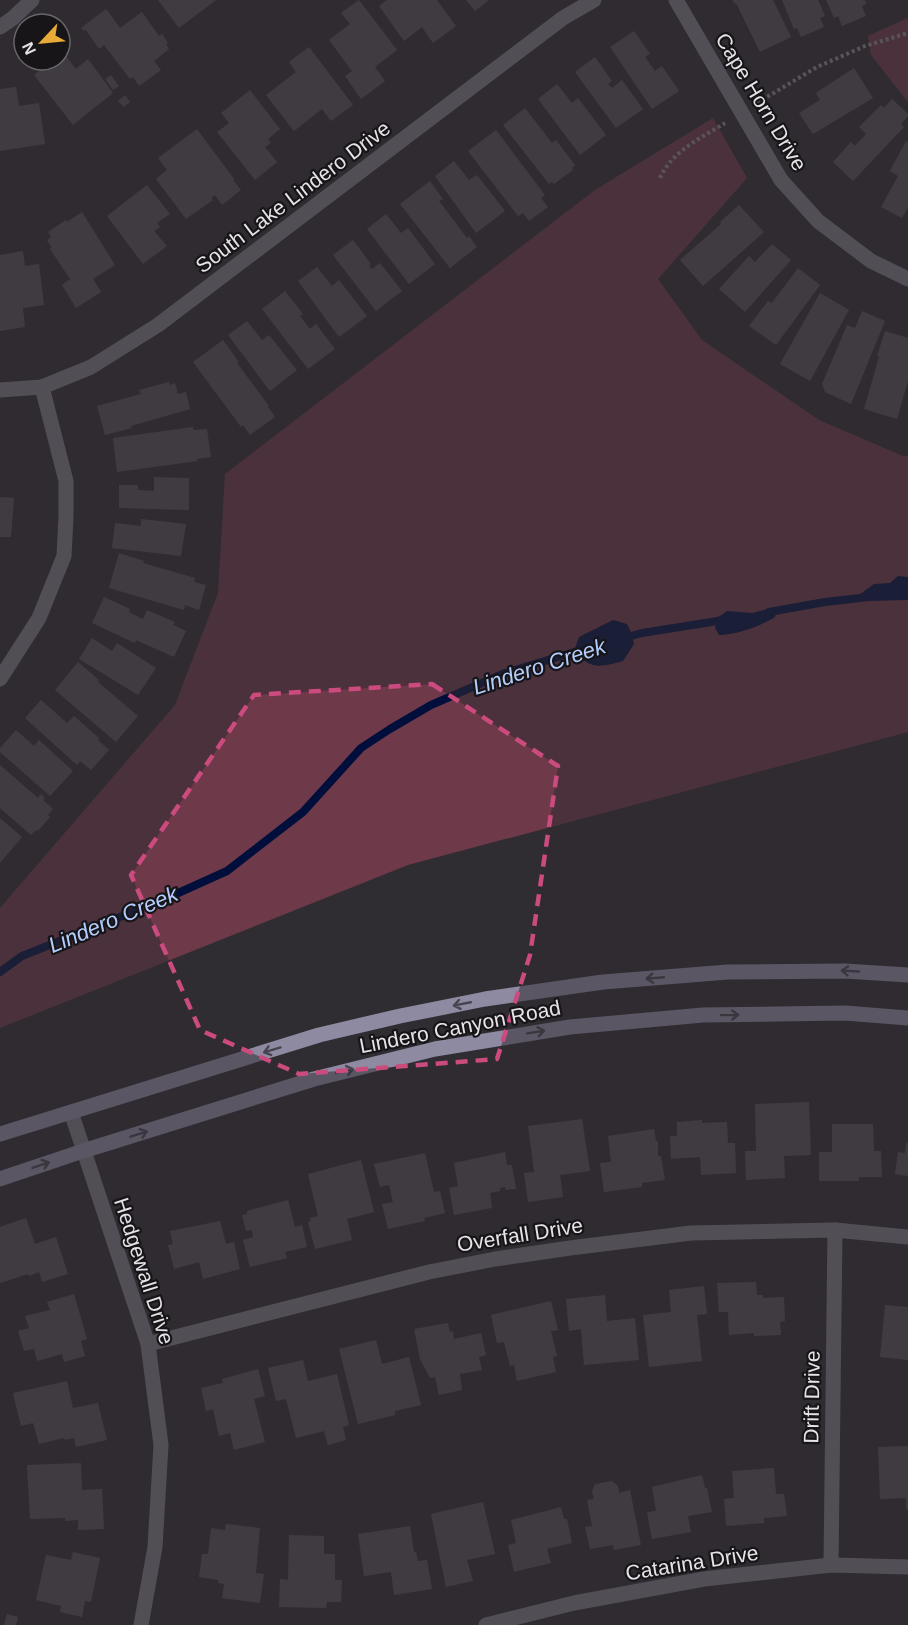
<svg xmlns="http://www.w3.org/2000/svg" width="908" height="1625" viewBox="0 0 908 1625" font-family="Arial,sans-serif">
<rect width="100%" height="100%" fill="#2f2c32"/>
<g fill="#6e3949">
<polygon points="908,18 908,102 871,55 868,36"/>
<polygon points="713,118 747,178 658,279 702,340 819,420 903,456 908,456 908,732 408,865 0,1028 0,908 175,705 218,593 225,474 595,190"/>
</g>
<g fill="#000e3c">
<polygon points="898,576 908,577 908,600 867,601 859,595 874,584 890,583"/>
<path d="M 777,607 L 775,617 C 761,626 736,635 719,635 L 715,628 L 717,618 L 727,611 L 752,613 Z"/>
<path d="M 613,620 L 627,624 L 631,632 L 634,644 L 623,661 C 602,667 586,671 575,648 L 579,637 Z"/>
</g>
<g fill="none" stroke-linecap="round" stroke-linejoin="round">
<g stroke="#000e3c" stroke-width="8">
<polyline points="769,612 825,602 869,597"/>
<polyline points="624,638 642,633 724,620"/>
<polyline points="0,972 22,956 165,899 227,871 303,812 361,748 390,729 431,705 505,673 584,649"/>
</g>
</g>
<g fill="#564f54">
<polygon points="158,0 216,0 179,28"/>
<polygon points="359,0 397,50 375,67 385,81 361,99 345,76 352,71 329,40 350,24 341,13"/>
<polygon points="387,0 437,0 456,26 433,43 422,27 404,41 379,6"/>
<polygon points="466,0 489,0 475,11"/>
<polygon points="733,0 773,0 791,37 760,52 736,3 734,4"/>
<polygon points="782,0 818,0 825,16 820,18 824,27 801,37 797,28 794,29"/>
<polygon points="826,0 865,0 866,4 862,6 866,16 842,26 838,16 834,18"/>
<polygon points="106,9 120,28 142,12 159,36 162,34 168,43 166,44 169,49 154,61 161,70 139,86 133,77 130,79 104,45 99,49 86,30 84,31 81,28"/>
<polygon points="634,31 650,54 645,57 655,71 662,66 679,91 652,109 610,47"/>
<polygon points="309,47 353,105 331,121 322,109 294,131 266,95 296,72 289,62"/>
<polygon points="66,56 76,69 88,59 113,93 73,125 34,75 53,60 59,61"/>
<polygon points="595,57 612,81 608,84 612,88 622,80 643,109 616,128 575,72"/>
<polygon points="854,68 873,98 813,134 799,113 820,100 816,93"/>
<polygon points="111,75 119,86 113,90 105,79"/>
<polygon points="557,84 572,103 578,98 606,135 580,155 538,99"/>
<polygon points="16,87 19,106 39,103 45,144 0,151 0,89"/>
<polygon points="250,90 280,129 268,139 271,143 265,147 277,162 255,180 217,132 229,123 221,113"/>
<polygon points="125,95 130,102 124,107 118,101"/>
<polygon points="892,99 908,114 908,116 901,124 904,127 853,181 833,162 851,142 855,146 866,134 859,127 881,105 884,108"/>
<polygon points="525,108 552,143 556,140 575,165 572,168 573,170 554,184 552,182 549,184 503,125"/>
<polygon points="197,129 234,179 233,180 241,190 222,205 215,195 211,198 213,200 186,219 156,179 167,170 158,158"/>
<polygon points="496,130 545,195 541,198 548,207 529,221 523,213 518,216 468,151"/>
<polygon points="906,141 908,142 908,208 902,218 881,207 898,176 890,171"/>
<polygon points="454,161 469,180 477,175 505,211 476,233 435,176"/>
<polygon points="430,181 443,199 439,201 467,238 469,236 477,247 450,268 400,204"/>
<polygon points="147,185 170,214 157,223 160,227 154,231 167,246 143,264 107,216"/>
<polygon points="739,205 764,232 703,286 680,260 721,224 720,222"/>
<polygon points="82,212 115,265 93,279 101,292 76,308 62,285 70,279 50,249 52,248 47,240 51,237 48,232 66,220 67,222"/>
<polygon points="386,214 401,233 408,228 435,264 409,284 367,229"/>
<polygon points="353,240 371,264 369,266 372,269 380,263 402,291 376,311 333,255"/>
<polygon points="772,244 791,260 745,312 719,289 749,256 755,262"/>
<polygon points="23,251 25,266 39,264 44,305 23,308 25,327 0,331 0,255"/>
<polygon points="317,267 332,286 339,280 367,316 339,337 298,281"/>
<polygon points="798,268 820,285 776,345 749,326 768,301 772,303"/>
<polygon points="285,291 303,314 300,316 310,329 316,324 335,349 308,369 262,309"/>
<polygon points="820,293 849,310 810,381 780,364"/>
<polygon points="862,311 885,321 851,404 825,392 822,384 847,325 855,328"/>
<polygon points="247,321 262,340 269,335 297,370 270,391 228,335"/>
<polygon points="885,331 908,338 908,381 897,419 864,409 879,357 877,356"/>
<polygon points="223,340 239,362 237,363 269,406 268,407 275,417 250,435 243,425 241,427 193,362"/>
<polygon points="169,382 170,385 175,383 178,394 186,392 190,409 131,426 132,428 105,435 97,406 141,394 139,390"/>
<polygon points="193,427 194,430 207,429 211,457 197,459 198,461 117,472 113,438"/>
<polygon points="154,477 189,478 189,510 119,508 119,485 138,485 138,490 154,491"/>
<polygon points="0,497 14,498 11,537 0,537"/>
<polygon points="141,519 186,524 181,556 112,548 115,523 141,526"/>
<polygon points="119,553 144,561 143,563 195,578 194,582 206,585 199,610 185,605 184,610 109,588"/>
<polygon points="104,597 130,609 129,612 143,619 147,610 175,622 173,625 186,631 174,657 136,640 135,643 92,623"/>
<polygon points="92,638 112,651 117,643 156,668 138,695 79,659"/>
<polygon points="78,662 99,680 98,682 138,716 116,742 55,690"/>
<polygon points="41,700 67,723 74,716 99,738 98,740 109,750 91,770 80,761 77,765 25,718"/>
<polygon points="16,730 34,746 39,740 73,771 50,796 0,752 0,748"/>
<polygon points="0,765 38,798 41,794 45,798 43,800 53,809 48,815 50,817 38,831 36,830 31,835 0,808"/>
<polygon points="0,818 22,837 0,863"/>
<polygon points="809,1102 811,1155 784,1156 785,1178 746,1180 745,1151 756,1151 755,1104"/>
<polygon points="582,1119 590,1171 560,1175 563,1197 528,1202 524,1173 534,1172 528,1126"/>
<polygon points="702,1120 702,1123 727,1122 728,1143 735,1143 736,1173 701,1175 700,1157 671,1159 670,1136 677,1136 677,1122"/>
<polygon points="832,1124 873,1124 874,1151 881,1151 882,1177 859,1177 859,1181 819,1181 819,1152 832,1152"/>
<polygon points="654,1129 656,1141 658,1141 658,1156 661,1156 665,1180 642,1183 642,1187 604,1192 600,1163 611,1162 608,1136"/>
<polygon points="906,1143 908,1143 908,1176 895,1174 898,1152 905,1153"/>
<polygon points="505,1152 507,1165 512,1165 516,1189 506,1190 505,1187 500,1188 500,1191 490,1193 492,1208 454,1215 449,1188 458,1186 454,1163"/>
<polygon points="425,1153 434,1192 440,1191 445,1213 424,1218 425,1221 388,1229 382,1204 393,1202 389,1185 380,1187 374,1164"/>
<polygon points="361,1160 374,1212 347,1219 352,1240 315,1249 308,1222 311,1221 310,1218 318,1216 308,1174"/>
<polygon points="288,1200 295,1227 302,1225 307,1247 285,1252 287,1258 250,1267 243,1240 253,1237 252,1230 246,1231 242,1215 247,1214 247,1211"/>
<polygon points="26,1218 35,1244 56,1237 68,1274 42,1282 39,1272 29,1276 28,1274 0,1283 0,1227"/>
<polygon points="220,1221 226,1244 234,1242 240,1269 203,1279 199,1262 174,1269 168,1245 173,1244 170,1231"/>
<polygon points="756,1282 757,1295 763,1295 763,1298 784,1297 785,1321 780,1322 781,1335 754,1336 754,1333 729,1335 728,1312 719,1312 717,1283"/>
<polygon points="704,1286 707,1314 697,1315 702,1361 649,1367 643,1315 671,1312 669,1290"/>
<polygon points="74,1294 87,1339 81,1341 85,1356 64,1362 62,1354 37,1361 34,1349 24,1351 18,1331 29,1328 25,1316 50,1310 47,1302"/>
<polygon points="605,1295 607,1321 635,1318 639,1360 584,1365 581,1329 569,1331 566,1299"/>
<polygon points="551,1301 558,1330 551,1331 557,1356 553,1357 556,1372 517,1381 514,1365 510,1366 504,1342 497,1343 491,1315"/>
<polygon points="885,1305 908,1307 908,1360 880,1357"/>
<polygon points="448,1323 450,1332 453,1331 454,1339 481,1333 486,1355 479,1357 482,1370 460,1374 462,1390 439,1395 435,1377 430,1378 420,1359 414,1329"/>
<polygon points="376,1340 382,1364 409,1357 421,1405 395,1411 395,1415 358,1424 339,1349"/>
<polygon points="303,1360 308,1381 337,1374 349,1425 343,1427 346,1440 328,1445 324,1431 296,1438 286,1399 276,1401 268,1368"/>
<polygon points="258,1369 265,1396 254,1399 265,1442 234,1450 230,1433 219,1436 213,1409 206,1411 201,1388 223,1383 222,1379"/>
<polygon points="67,1381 73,1408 98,1403 107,1440 76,1447 74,1438 65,1440 64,1438 39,1444 33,1423 21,1426 13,1393"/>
<polygon points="908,1446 908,1509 906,1509 906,1498 880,1499 878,1447"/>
<polygon points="81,1463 82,1490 102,1489 104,1529 78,1530 78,1520 65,1521 65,1518 30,1519 27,1465"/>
<polygon points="774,1468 776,1494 784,1494 787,1516 764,1518 764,1523 726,1526 724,1499 734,1498 732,1471"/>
<polygon points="702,1475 705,1488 707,1488 712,1512 688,1516 691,1532 652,1539 647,1512 656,1511 652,1487"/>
<polygon points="612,1481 618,1486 619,1493 630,1490 641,1545 614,1550 613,1545 590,1549 585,1527 592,1526 587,1500 594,1499 592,1491 595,1484"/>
<polygon points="483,1502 495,1554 467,1560 473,1581 446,1587 431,1514"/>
<polygon points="561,1507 564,1519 567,1519 572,1543 547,1549 551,1563 514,1572 508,1545 516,1543 511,1520"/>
<polygon points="226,1524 260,1528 256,1573 264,1574 260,1603 222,1598 224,1584 218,1583 218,1580 199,1577 202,1554 208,1554 211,1528 225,1530"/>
<polygon points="410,1526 414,1552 416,1552 418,1561 427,1560 432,1589 394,1595 391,1572 364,1576 358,1534"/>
<polygon points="289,1535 324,1536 324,1554 335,1554 335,1580 342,1580 341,1602 327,1602 326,1608 279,1607 280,1579 288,1580"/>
<polygon points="73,1552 100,1558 91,1602 85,1601 82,1617 60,1612 61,1606 36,1600 46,1555 71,1560"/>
<polygon points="7,1614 18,1617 16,1625 4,1625"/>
</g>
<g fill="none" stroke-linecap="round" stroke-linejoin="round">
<g stroke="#8a888d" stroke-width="4" stroke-dasharray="3 3" stroke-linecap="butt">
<polyline points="757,103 817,67 865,46 908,33"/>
<path d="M 660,178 C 672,151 701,138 725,123"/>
</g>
<g stroke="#7d7980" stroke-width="15">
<polyline points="676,0 781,180 818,221 871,261 908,279"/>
<polyline points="0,27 13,18 32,0"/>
<polyline points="0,390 42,387 91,367 158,325 563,18 594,0"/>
<polyline points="0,679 39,618 64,556 66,517 66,481 42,387"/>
<polyline points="71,1112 148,1344 161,1445 155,1547 141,1625"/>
<polyline points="148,1344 429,1272 495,1259 570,1248 691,1233 835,1230 908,1237"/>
<polyline points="831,1565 835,1230"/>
<polyline points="486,1625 574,1603 704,1579 831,1565 908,1567"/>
</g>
<g stroke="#8e8aa2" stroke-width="15">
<polyline points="0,1134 319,1035 400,1016 485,999 603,982 728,972 845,971 908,975"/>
<polyline points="0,1179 83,1151 314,1079 435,1049 570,1027 703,1015 845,1013 908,1018"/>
</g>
</g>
<defs><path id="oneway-shaft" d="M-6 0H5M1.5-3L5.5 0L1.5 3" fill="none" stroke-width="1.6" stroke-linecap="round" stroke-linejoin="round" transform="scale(1.5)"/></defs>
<g stroke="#47444f">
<use href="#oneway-shaft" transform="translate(850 971) rotate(-177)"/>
<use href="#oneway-shaft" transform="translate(655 978) rotate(175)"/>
<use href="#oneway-shaft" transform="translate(462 1004) rotate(169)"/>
<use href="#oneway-shaft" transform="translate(730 1015) rotate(-1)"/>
<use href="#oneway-shaft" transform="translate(536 1032) rotate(-9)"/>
<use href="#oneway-shaft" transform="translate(272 1050) rotate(163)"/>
<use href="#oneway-shaft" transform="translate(345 1071) rotate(-14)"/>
<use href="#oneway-shaft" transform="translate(139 1134) rotate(-17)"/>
<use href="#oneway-shaft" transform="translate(41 1165) rotate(-19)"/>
</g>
<path d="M0 0H908V1625H0ZM 432,684 L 558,766 L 530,955 L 497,1059 L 299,1074 L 200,1030 L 131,875 L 254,695 Z" fill="#2f2c32" fill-opacity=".55" fill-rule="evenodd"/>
<path fill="none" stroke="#cb4b7e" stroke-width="4.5" stroke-dasharray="12 8" stroke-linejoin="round" d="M 432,684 L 558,766 L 530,955 L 497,1059 L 299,1074 L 200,1030 L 131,875 L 254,695 Z"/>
<g text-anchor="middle" stroke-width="4.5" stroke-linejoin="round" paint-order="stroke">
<g font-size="21" fill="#e5e3e7" stroke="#171518">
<text transform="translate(761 102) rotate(59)" y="7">Cape Horn Drive</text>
<text transform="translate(293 197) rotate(-37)" y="7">South Lake Lindero Drive</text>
<text transform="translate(460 1027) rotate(-11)" y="7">Lindero Canyon Road</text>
<text transform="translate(520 1235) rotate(-9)" y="7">Overfall Drive</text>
<text transform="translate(144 1271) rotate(72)" y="7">Hedgewall Drive</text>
<text transform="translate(812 1397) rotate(-89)" y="7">Drift Drive</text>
<text transform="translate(692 1563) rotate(-9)" y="7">Catarina Drive</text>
</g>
<g font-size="22" font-style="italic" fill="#b3cefe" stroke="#171518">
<text transform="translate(539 666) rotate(-18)" y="8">Lindero Creek</text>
<text transform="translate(113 919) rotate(-23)" y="8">Lindero Creek</text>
</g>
</g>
<g transform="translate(42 42) rotate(244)"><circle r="28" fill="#171518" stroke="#69676b" stroke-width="1.5"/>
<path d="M0-4.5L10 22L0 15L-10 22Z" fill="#e9aa38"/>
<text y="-9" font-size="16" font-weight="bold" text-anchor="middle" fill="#e5e3e7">N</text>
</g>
</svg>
